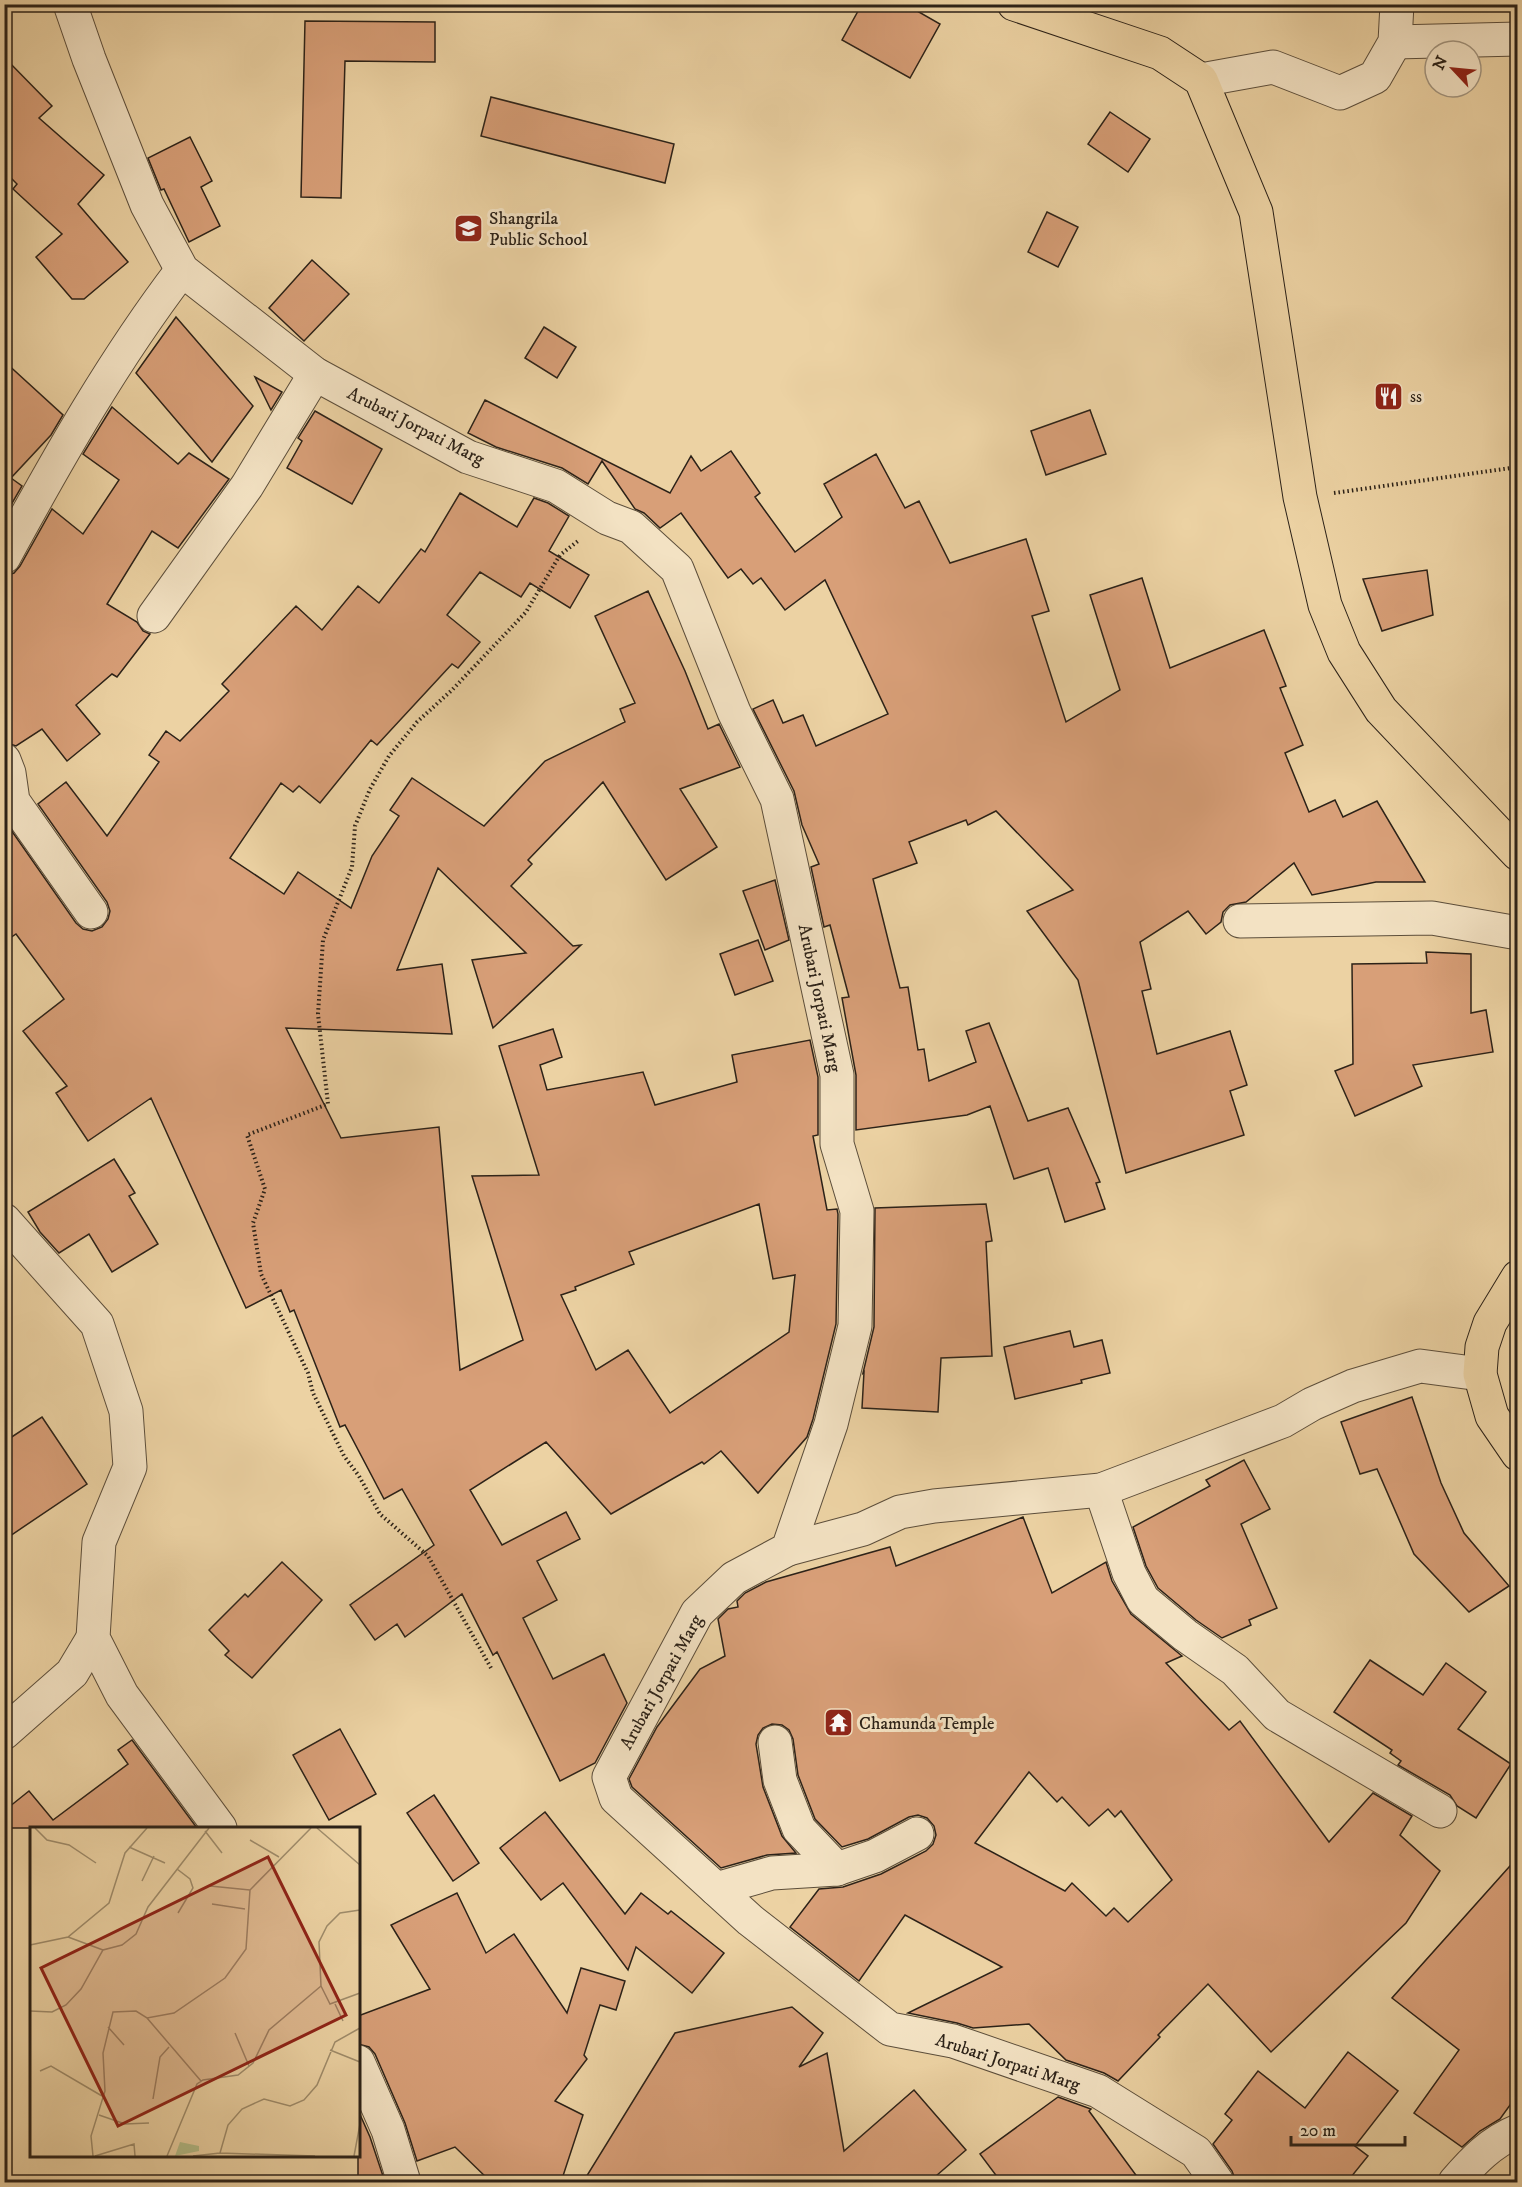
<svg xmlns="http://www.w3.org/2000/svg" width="1522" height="2187" viewBox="0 0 1522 2187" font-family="'IM FELL DW Pica',serif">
<rect width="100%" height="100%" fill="#ecd2a3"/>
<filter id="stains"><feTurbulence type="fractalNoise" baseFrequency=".00333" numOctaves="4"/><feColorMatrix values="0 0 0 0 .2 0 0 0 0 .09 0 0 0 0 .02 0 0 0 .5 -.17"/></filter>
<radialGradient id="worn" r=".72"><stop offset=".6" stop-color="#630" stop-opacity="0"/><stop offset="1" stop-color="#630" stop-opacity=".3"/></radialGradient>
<g fill="#d89f78" stroke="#2c2218" stroke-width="1.5" fill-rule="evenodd">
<polygon points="862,4 905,4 940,24 910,78 842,40"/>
<polygon points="305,21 435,22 435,62 345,61 341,198 301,197"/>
<polygon points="4,57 52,106 39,118 104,175 78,204 128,262 84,299 72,299 36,257 62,234 13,189 17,184 4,171"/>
<polygon points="491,97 674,144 665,183 481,136"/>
<polygon points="1110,112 1150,139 1128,172 1088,144"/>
<polygon points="190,137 212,181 201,187 220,226 189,242 164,189 161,190 148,158"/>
<polygon points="1047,212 1078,227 1058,267 1028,252"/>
<polygon points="312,260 349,294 304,341 269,308"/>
<polygon points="176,317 253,406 212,462 136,373"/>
<polygon points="544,327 576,347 557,378 525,358"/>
<polygon points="4,361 63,415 51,435 11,478 22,486 4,517"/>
<polygon points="255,377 282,392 271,410"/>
<polygon points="485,400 670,493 691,456 701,471 731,451 760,493 755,497 795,552 842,517 824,484 876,454 905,508 919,501 950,563 1026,539 1049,611 1032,616 1066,722 1120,690 1090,595 1142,578 1170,668 1264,630 1286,686 1280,688 1303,745 1285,753 1309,812 1335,800 1343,817 1377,801 1425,882 1376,882 1312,895 1294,863 1246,902 1230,905 1223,912 1221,922 1206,934 1188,911 1140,942 1151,989 1142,991 1157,1054 1230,1031 1247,1085 1230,1091 1244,1135 1126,1173 1078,980 1027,911 1073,890 996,811 968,825 966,820 909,842 917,863 873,879 900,988 908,987 918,1050 924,1049 929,1081 976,1062 966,1031 989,1023 1028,1121 1068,1108 1100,1182 1096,1183 1105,1209 1065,1222 1048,1168 1014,1179 990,1106 967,1115 856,1130 856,1075 842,998 849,997 830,925 824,927 811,867 819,864 802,825 794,791 753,709 773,700 783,723 803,715 816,746 888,714 825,580 785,610 761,578 753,584 741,569 728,578 681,513 660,528 644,513 635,509 602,461 588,484 562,468 496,447 468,433"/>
<polygon points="112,407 178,464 189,453 229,479 178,548 152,531 107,604 137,622 143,631 150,634 117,677 112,674 76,705 100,734 67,761 42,729 16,746 4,742 4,576 14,573 20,566 52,509 83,534 119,480 83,454"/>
<polygon points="1090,410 1106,454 1046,475 1031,431"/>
<polygon points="315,411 382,449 352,504 287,468 302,441 298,438"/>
<path d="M 460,493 L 517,527 L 534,498 L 548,503 L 569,516 L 549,551 L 589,575 L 570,608 L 530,583 L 521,597 L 480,572 L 447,615 L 480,642 L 458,668 L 452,664 L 377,745 L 371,740 L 320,803 L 299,786 L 293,792 L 281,783 L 230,858 L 284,894 L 298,872 L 351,908 L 372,856 L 399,816 L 390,810 L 412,778 L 484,826 L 545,761 L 625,722 L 620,709 L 635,703 L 595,616 L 648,591 L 685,671 L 708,729 L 719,724 L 740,767 L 680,789 L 717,847 L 666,880 L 603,782 L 528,860 L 532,864 L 511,886 L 573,946 L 581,945 L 493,1028 L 472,960 L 526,953 L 438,868 L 397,970 L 442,964 L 452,1034 L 286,1028 L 341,1138 L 439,1127 L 460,1370 L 523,1340 L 472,1176 L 539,1175 L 499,1046 L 553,1029 L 562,1057 L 540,1065 L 547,1090 L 643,1072 L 655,1105 L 737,1082 L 732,1055 L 810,1040 L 818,1077 L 818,1135 L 813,1136 L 827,1210 L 837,1209 L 838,1214 L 836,1324 L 813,1419 L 807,1437 L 758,1493 L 721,1451 L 704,1464 L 702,1462 L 611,1514 L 546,1442 L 470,1490 L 502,1545 L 566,1512 L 580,1539 L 537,1561 L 557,1600 L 523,1618 L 553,1679 L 604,1654 L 627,1703 L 595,1763 L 560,1781 L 497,1652 L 493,1655 L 462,1594 L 405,1637 L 397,1624 L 375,1640 L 350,1605 L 434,1545 L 402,1489 L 384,1499 L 345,1425 L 340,1427 L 294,1310 L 290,1312 L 281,1290 L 246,1308 L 151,1098 L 88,1141 L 56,1093 L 67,1086 L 23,1031 L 64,999 L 16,934 L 4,942 L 4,831 L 9,827 L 76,923 L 83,929 L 92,931 L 102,927 L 108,919 L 110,911 L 107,902 L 38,804 L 66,782 L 107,836 L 159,762 L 149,755 L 166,731 L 180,741 L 229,691 L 222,684 L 296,606 L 322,630 L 358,586 L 379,603 L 421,549 L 425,552 ZM 759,1204 L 773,1279 L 795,1275 L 789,1332 L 670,1413 L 628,1350 L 596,1370 L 561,1295 L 576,1290 L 575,1287 L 634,1264 L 629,1252 Z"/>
<polygon points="1427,570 1433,615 1382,631 1363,579"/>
<polygon points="775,880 789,940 765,950 743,891"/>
<polygon points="758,940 773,981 735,995 720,954"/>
<polygon points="1426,952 1471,954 1471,1013 1486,1010 1493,1052 1413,1065 1422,1086 1355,1116 1335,1071 1353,1064 1352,964 1427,963"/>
<polygon points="114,1159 135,1193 129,1196 158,1244 112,1272 89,1234 59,1253 40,1232 28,1212"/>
<polygon points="986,1204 992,1241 986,1242 992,1356 941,1358 938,1412 862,1408 864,1372 863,1373 874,1327 875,1208"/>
<polygon points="1070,1331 1074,1347 1102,1340 1110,1373 1081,1380 1082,1383 1015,1399 1004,1347"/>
<polygon points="1412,1397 1441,1483 1464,1533 1509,1586 1469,1612 1414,1554 1377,1469 1360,1474 1341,1422"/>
<polygon points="42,1417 87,1484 4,1540 4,1442"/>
<polygon points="1244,1460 1270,1509 1241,1524 1277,1608 1249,1620 1251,1625 1222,1638 1196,1620 1158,1588 1146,1566 1133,1527 1210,1486 1206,1480"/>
<path d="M 1023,1517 L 1052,1593 L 1106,1562 L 1112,1581 L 1131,1614 L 1182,1656 L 1166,1663 L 1229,1730 L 1240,1721 L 1329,1842 L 1373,1793 L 1412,1816 L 1400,1835 L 1440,1871 L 1406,1923 L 1271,2052 L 1208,1984 L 1158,2035 L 1160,2037 L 1118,2081 L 1104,2073 L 1066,2060 L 1029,2024 L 973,2028 L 957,2023 L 908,2013 L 1002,1967 L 905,1915 L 859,1981 L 790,1927 L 819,1889 L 843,1887 L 881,1874 L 926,1851 L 933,1844 L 936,1835 L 934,1826 L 927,1818 L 918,1815 L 909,1817 L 868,1839 L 842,1847 L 815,1819 L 798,1775 L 793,1739 L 789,1730 L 782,1725 L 772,1724 L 763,1728 L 758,1735 L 756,1744 L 763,1787 L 782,1836 L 796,1853 L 767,1855 L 721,1868 L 632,1787 L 629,1779 L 657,1727 L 700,1669 L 725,1656 L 718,1619 L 728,1609 L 738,1607 L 737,1601 L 745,1593 L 766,1582 L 890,1547 L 896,1566 ZM 1029,1772 L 1057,1802 L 1062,1797 L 1089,1826 L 1108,1809 L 1115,1817 L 1121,1811 L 1172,1880 L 1128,1922 L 1114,1908 L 1106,1916 L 1072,1883 L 1065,1891 L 975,1843 Z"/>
<polygon points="282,1562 322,1600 252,1678 225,1655 229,1651 209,1630 245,1594 248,1597"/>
<polygon points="1370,1660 1423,1695 1446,1663 1486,1692 1458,1729 1511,1764 1476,1818 1457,1806 1450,1795 1398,1765 1401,1761 1390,1753 1392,1750 1334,1712"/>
<polygon points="340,1729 376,1794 329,1820 293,1755"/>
<polygon points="132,1740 197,1828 4,1828 4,1811 29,1791 53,1820 128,1764 118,1750"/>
<polygon points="434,1795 479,1863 453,1881 407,1813"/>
<polygon points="545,1812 625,1914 641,1893 668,1914 671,1911 724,1953 692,1993 636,1947 628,1970 563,1883 541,1900 500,1848"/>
<polygon points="1518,1857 1518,2094 1500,2119 1480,2131 1462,2147 1414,2113 1459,2050 1392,1998"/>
<polygon points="457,1893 486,1953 514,1934 567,2013 581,1968 625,1981 616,2010 600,2005 584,2055 587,2059 555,2101 583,2115 561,2182 491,2182 455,2147 417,2161 405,2123 375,2054 369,2047 358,2044 358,2016 430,1989 391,1925"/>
<polygon points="792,2007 823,2033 799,2067 827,2053 844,2151 914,2090 966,2150 929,2182 583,2182 675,2033"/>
<polygon points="1348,2052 1398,2091 1355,2146 1368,2156 1347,2182 1239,2182 1235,2179 1232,2171 1213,2144 1232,2120 1225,2114 1258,2071 1305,2108"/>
<polygon points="1058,2097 1091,2109 1089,2111 1141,2182 1001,2182 980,2154"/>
<polygon points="358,2110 370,2137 385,2182 358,2182"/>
</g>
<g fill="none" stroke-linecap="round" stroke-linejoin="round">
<defs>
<g id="minor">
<polyline points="70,4 89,59 147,205 182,270 315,374 468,457 556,486 607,518 631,527 677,569 734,712 777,799 837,1075 837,1144 857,1211 855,1326 831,1424 788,1549 734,1578 697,1613 609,1777 616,1798 750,1920 890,2029 953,2041 1098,2091 1196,2152 1217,2182"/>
<polyline points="1395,42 1518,39"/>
<polyline points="1201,80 1273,67 1340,93 1375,77 1395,42 1397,4"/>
<path d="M 4,557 C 58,458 114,359 182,270"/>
<polyline points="154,616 247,486 315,374"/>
<polyline points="4,760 9,773 13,801 91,912"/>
<polyline points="1240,921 1432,918 1518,933"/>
<polyline points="4,1220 97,1324 126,1411 130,1467 99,1542 93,1638 122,1695 220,1828"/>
<polyline points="1101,1490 1129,1573 1143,1600 1185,1635 1235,1670 1277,1715 1440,1811"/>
<polyline points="788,1549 863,1529 900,1512 934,1506 1101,1490 1283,1421 1312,1404 1353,1386 1420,1366 1480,1374"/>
<polyline points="4,1733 72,1673 93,1638"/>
<polyline points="775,1742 780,1780 799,1829 837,1869"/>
<polyline points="716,1889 772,1873 837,1869 875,1856 917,1834"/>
<polyline points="358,2062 388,2130 404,2182"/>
<path d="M 1455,2182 C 1473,2161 1491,2142 1518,2131"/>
</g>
<g id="major">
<polyline points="1014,4 1160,53 1201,80 1256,212 1300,497 1325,605 1344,652 1381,710 1518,854"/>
<polyline points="1518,1277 1490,1323 1482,1347 1480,1374 1492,1416 1518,1454"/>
</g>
</defs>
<use href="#minor" stroke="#5c4e3b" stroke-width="35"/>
<use href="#major" stroke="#2c2218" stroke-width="35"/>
<g stroke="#2c2218" stroke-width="4" stroke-dasharray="1.5 3" stroke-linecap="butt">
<polyline points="1334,493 1518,467"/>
<polyline points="491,1668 428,1556 380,1514 359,1476 344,1456 313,1393 308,1373 261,1274 253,1223 265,1189 247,1135 328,1104 318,1014 323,940 352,867 355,826 370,789 389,756 417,722 452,690 526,612 560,555 578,541"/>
</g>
<use href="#minor" stroke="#f3e2c3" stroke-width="33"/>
<use href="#major" stroke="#ecd2a3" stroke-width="33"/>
</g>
<defs>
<symbol id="school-square" viewBox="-11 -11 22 22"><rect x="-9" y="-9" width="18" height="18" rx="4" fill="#8f2418" stroke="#f3e2c3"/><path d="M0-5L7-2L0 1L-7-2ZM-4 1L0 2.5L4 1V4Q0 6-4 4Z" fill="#fff"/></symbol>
<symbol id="restaurant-square" viewBox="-11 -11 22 22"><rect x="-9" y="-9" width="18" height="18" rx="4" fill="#8f2418" stroke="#f3e2c3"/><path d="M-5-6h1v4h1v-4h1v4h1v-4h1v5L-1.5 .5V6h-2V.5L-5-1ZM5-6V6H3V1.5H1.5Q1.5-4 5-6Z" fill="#fff"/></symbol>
<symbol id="temple-square" viewBox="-11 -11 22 22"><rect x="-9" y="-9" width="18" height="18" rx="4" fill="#8f2418" stroke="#f3e2c3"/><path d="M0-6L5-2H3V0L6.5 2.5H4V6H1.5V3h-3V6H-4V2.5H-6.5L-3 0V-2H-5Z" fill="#fff"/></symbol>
</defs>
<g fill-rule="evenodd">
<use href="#school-square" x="452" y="212" width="33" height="33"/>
<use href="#restaurant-square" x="1372" y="380" width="33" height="33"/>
<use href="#temple-square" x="822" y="1706" width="33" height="33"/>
</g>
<g text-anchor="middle" stroke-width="6" stroke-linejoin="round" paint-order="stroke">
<g font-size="18" fill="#2c2218" stroke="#f3e2c3" text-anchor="start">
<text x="489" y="224">Shangrila<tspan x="489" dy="21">Public School</tspan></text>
<text x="1410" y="402">ss</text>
<text x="859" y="1729">Chamunda Temple</text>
</g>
<g font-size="18" fill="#2c2218" stroke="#f3e2c3">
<text transform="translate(416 426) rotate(27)" y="6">Arubari Jorpati Marg</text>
<text transform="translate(820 998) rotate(78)" y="6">Arubari Jorpati Marg</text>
<text transform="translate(661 1682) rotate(-61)" y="6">Arubari Jorpati Marg</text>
<text transform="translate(1008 2062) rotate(18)" y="6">Arubari Jorpati Marg</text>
</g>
</g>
<g transform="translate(30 1827)">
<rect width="330" height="330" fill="#ecd2a3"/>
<path d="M 150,315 L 169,319 L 169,324 L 145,329 Z" fill="#b4bd88"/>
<path fill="none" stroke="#9f8c6b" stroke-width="1.5" d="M 5,1 L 17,13 L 39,18 L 66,36M 287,1 L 330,38M 175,4 L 192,26M 220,13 L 249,30M 99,20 L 135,36M 147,42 L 160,52 L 163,61 L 148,86M 112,54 L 124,29M 180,59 L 220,63M 182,77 L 215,82M 38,110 L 73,123M 0,118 L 38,110 L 79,76 L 95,26 L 117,1M 291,159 L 300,177 L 330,166M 305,177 L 313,194M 0,184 L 22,185 L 36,178 L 51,162 L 73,123 L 92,118 L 106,107 L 118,80 L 179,1M 117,191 L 171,254M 78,200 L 94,218M 205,206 L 219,239M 300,223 L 330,235M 10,244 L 21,239 L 72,269M 123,272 L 130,230 L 139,220M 69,288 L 95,297 L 119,296M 190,326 L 198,298 L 212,282 L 234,272 L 260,279 L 274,273 L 287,258 L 305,215 L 330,201M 63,329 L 61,309 L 75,264 L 73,226 L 83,185 L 106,184 L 117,191 L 144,186 L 195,151 L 216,122 L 220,63 L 281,1M 65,329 L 104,317 L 105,329M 137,329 L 167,257 L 173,253 L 208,248 L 223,236 L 239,203 L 291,159 L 289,115 L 297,99 L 310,86 L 330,83M 163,329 L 190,326 L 285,329M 324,329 L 330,297"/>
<path fill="#8f2418" fill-opacity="0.15" stroke="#8f2418" stroke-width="3" d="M 238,30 L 316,188 L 88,299 L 11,141 Z"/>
<rect width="330" height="330" fill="none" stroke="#2c2218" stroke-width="3"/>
</g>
<rect width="1522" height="2187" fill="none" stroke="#ecd2a3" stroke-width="24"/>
<rect x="6" y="6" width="1510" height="2175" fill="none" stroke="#2c2218" stroke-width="3"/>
<rect x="12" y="12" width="1498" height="2163" fill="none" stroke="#2c2218" stroke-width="1.5"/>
<g transform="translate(1453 69) rotate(296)"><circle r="28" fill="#f3e2c3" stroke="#a3957f" stroke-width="1.5"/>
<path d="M0-4.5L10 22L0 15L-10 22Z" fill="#8f2418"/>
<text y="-9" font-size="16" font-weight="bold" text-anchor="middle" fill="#2c2218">N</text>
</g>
<path d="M1291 2136v9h114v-9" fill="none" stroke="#2c2218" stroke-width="3"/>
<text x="1300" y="2136" font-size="18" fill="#2c2218" stroke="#f3e2c3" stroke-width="4.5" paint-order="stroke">20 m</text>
<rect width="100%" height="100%" filter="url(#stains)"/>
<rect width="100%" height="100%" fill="url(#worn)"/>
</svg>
